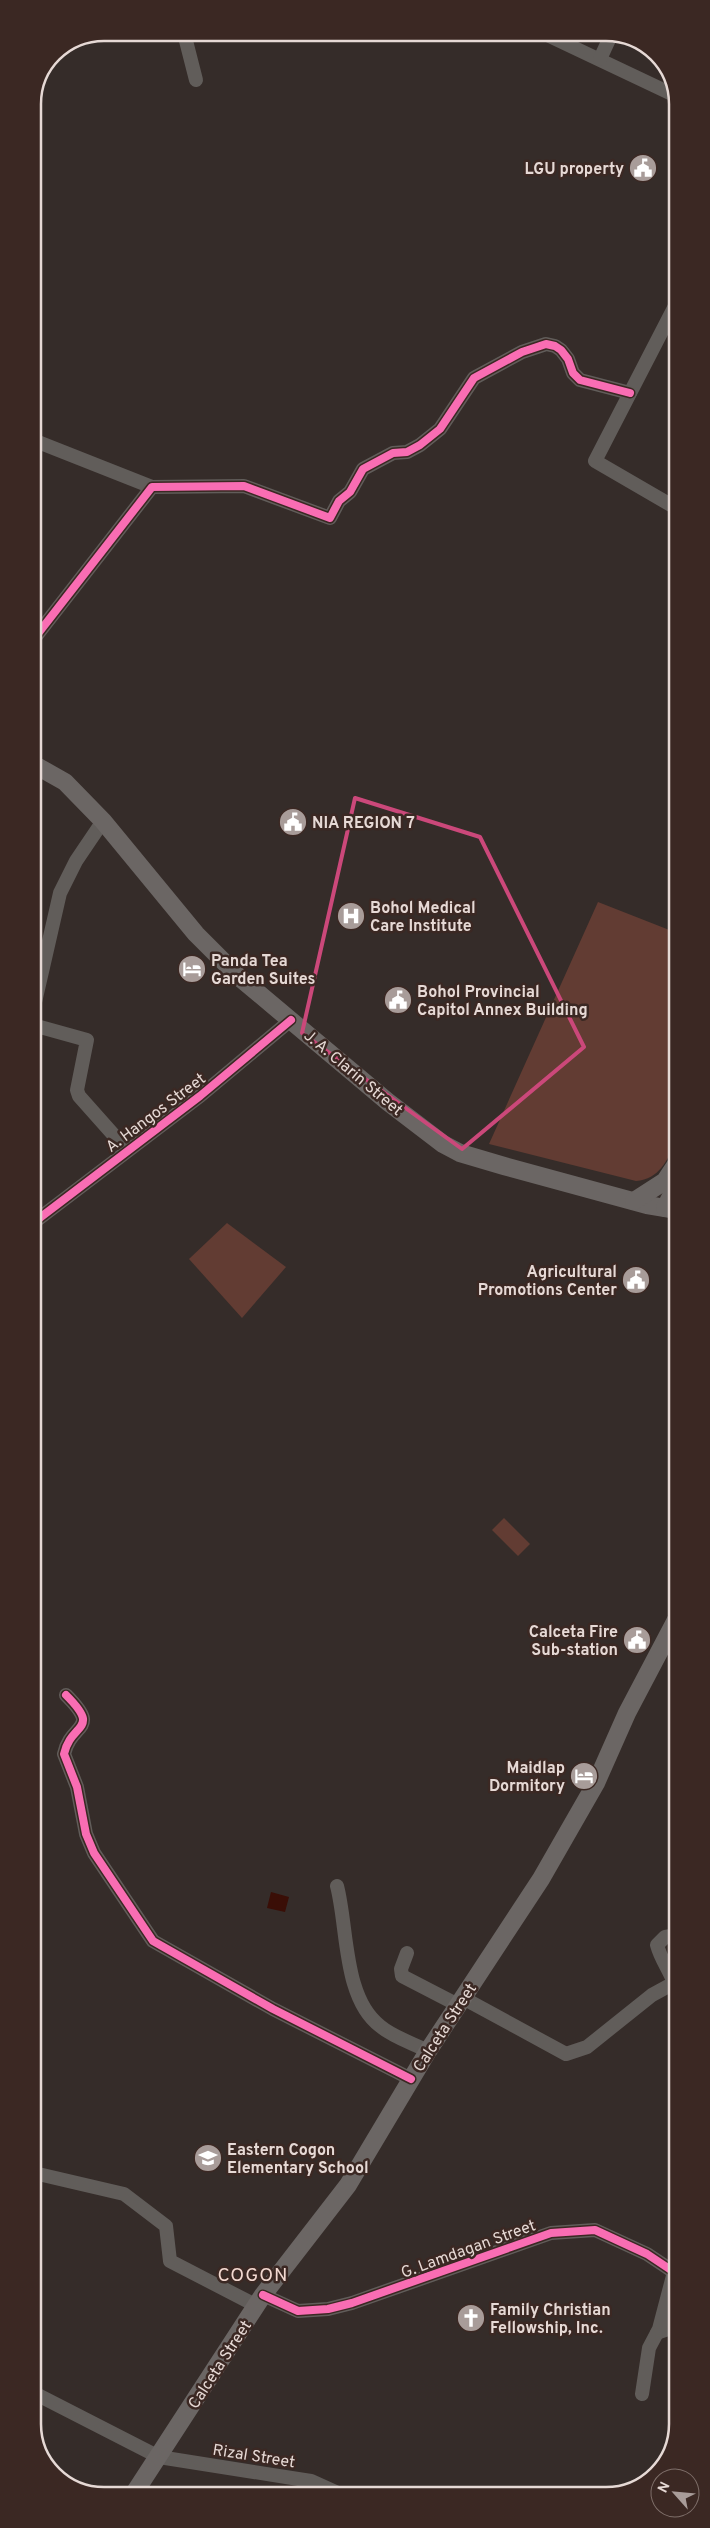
<svg xmlns="http://www.w3.org/2000/svg" width="710" height="2528" viewBox="0 0 710 2528" font-family="Overpass,sans-serif">
<rect width="100%" height="100%" fill="#352c29"/>
<g fill="#623c33">
<path d="M 598,902 L 677,933 L 677,1141 C 666,1161 660,1179 636,1181 L 489,1144 Z"/>
<polygon points="227,1223 286,1267 242,1318 189,1259"/>
<polygon points="504,1518 530,1544 518,1556 492,1530"/>
</g>
<polygon fill="#3a0e06" points="271,1892 289,1897 285,1912 267,1908"/>
<g fill="none" stroke-linecap="round" stroke-linejoin="round">
<g stroke="#615d5a" stroke-width="14">
<polyline points="184,33 196,80"/>
<polyline points="543,33 676,96"/>
<polyline points="600,59 612,33"/>
<polyline points="676,304 595,461 676,508"/>
<polyline points="33,440 152,487"/>
<polyline points="33,640 152,487 244,486 330,518 339,501 350,492 363,469 393,453 407,452 420,445 440,429 474,378 522,352 546,344 555,346 561,350 568,359 573,373 580,380 630,393"/>
<polyline points="33,1011 60,893 76,861 103,821"/>
<polyline points="33,1025 87,1040 77,1090 79,1096 127,1150"/>
<polyline points="33,1223 200,1096 291,1020"/>
<path d="M 66,1695 C 102,1731 71,1722 64,1754 L 77,1787 L 86,1834 L 94,1853 L 153,1941 L 273,2009 L 411,2079"/>
<path d="M 337,1886 C 348,1928 343,1998 380,2026 C 393,2037 412,2043 428,2051"/>
<polyline points="407,1953 401,1969 402,1976 458,2005"/>
<path d="M 463,1998 L 566,2054 L 587,2047 L 652,1995 L 674,1983 C 669,1969 661,1960 657,1945 L 665,1937 L 677,1935"/>
<polyline points="34,2173 124,2194 166,2226 170,2261 257,2306"/>
<polyline points="263,2295 298,2311 328,2309 352,2303 551,2233 595,2230 647,2254 677,2274"/>
<polyline points="657,2333 677,2326"/>
<polyline points="34,2393 159,2457 311,2481 342,2495"/>
<polyline points="642,2394 649,2348 659,2329 674,2272"/>
</g>
<g stroke="#6b6664" stroke-width="18">
<polyline points="33,764 65,782 103,821 196,934 239,977 388,1102 443,1144 460,1153 504,1166 647,1205 677,1210"/>
<polyline points="634,1201 665,1181 677,1163"/>
<polyline points="665,1208 677,1184"/>
<polyline points="133,2495 263,2295 348,2185 428,2051 541,1879 596,1783 627,1713 677,1618"/>
</g>
<defs>
<g id="cycleway">
<polyline points="33,640 152,487 244,486 330,518 339,501 350,492 363,469 393,453 407,452 420,445 440,429 474,378 522,352 546,344 555,346 561,350 568,359 573,373 580,380 630,393"/>
<polyline points="33,1223 200,1096 291,1020"/>
<path d="M 66,1695 C 102,1731 71,1722 64,1754 L 77,1787 L 86,1834 L 94,1853 L 153,1941 L 273,2009 L 411,2079"/>
<polyline points="263,2295 298,2311 328,2309 352,2303 551,2233 595,2230 647,2254 677,2274"/>
</g>
</defs>
<use href="#cycleway" stroke="#3b2823" stroke-width="11"/>
<use href="#cycleway" stroke="#f96db3" stroke-width="8"/>
</g>
<path fill="none" stroke="#cb487a" stroke-width="4" stroke-linejoin="round" d="M 355,798 L 480,837 L 584,1047 L 462,1149 L 302,1033 Z"/>
<defs>
<symbol id="civic-disc" viewBox="-11 -11 22 22"><circle r="9.5" fill="#a89c99" stroke="#3b2823"/><path d="M-.6-6.5H3V-4.5H.6V-3L4-1V1h2V6H-6V1h2V-1L-.6-3ZM-1.2 2.5V6h2.4V2.5Z" fill="#fff"/></symbol>
<symbol id="hospital-disc" viewBox="-11 -11 22 22"><circle r="9.5" fill="#a89c99" stroke="#3b2823"/><path d="M-5-5h3v3.5h4V-5h3V5h-3V1.5h-4V5h-3Z" fill="#fff"/></symbol>
<symbol id="hotel-disc" viewBox="-11 -11 22 22"><circle r="9.5" fill="#a89c99" stroke="#3b2823"/><path d="M-6-4.5h1.5V1H6V5H4.5V3h-9V5H-6ZM-4 0a1.8 1.8 0 1 1 3.6 0ZM.5 0V-2.5h3Q6-2.5 6 0Z" fill="#fff"/></symbol>
<symbol id="school-disc" viewBox="-11 -11 22 22"><circle r="9.5" fill="#a89c99" stroke="#3b2823"/><path d="M0-5L7-2L0 1L-7-2ZM-4 1L0 2.5L4 1V4Q0 6-4 4Z" fill="#fff"/></symbol>
<symbol id="church-disc" viewBox="-11 -11 22 22"><circle r="9.5" fill="#a89c99" stroke="#3b2823"/><path d="M-1.2-6h2.4v3.5h3.3v2.4h-3.3V6h-2.4V-.1h-3.3v-2.4h3.3Z" fill="#fff"/></symbol>
</defs>
<g fill-rule="evenodd">
<use href="#civic-disc" x="627" y="152" width="32" height="32"/>
<use href="#civic-disc" x="277" y="806" width="32" height="32"/>
<use href="#hospital-disc" x="335" y="900" width="32" height="32"/>
<use href="#hotel-disc" x="176" y="953" width="32" height="32"/>
<use href="#civic-disc" x="382" y="984" width="32" height="32"/>
<use href="#civic-disc" x="620" y="1264" width="32" height="32"/>
<use href="#civic-disc" x="621" y="1624" width="32" height="32"/>
<use href="#hotel-disc" x="568" y="1760" width="32" height="32"/>
<use href="#school-disc" x="192" y="2142" width="32" height="32"/>
<use href="#church-disc" x="455" y="2302" width="32" height="32"/>
</g>
<g text-anchor="middle" stroke-width="5" stroke-linejoin="round" paint-order="stroke">
<g font-size="16" font-weight="bold" fill="#e6d9d5" stroke="#3b2823" text-anchor="start">
<text x="624" y="174" text-anchor="end">LGU property</text>
<text x="312" y="828">NIA REGION 7</text>
<text x="370" y="913">Bohol Medical<tspan x="370" dy="18">Care Institute</tspan></text>
<text x="211" y="966">Panda Tea<tspan x="211" dy="18">Garden Suites</tspan></text>
<text x="417" y="997">Bohol Provincial<tspan x="417" dy="18">Capitol Annex Building</tspan></text>
<text x="617" y="1277" text-anchor="end">Agricultural<tspan x="617" dy="18">Promotions Center</tspan></text>
<text x="618" y="1637" text-anchor="end">Calceta Fire<tspan x="618" dy="18">Sub-station</tspan></text>
<text x="565" y="1773" text-anchor="end">Maidlap<tspan x="565" dy="18">Dormitory</tspan></text>
<text x="227" y="2155">Eastern Cogon<tspan x="227" dy="18">Elementary School</tspan></text>
<text x="490" y="2315">Family Christian<tspan x="490" dy="18">Fellowship, Inc.</tspan></text>
</g>
<g font-size="16" fill="#e6d9d5" stroke="#3b2823">
<text transform="translate(354 1072) rotate(40)" y="6">J. A. Clarin Street</text>
<text transform="translate(155 1112) rotate(-37)" y="6">A. Hangos Street</text>
<text transform="translate(444 2027) rotate(-57)" y="6">Calceta Street</text>
<text transform="translate(468 2248) rotate(-20)" y="6">G. Lamdagan Street</text>
<text transform="translate(219 2364) rotate(-57)" y="6">Calceta Street</text>
<text transform="translate(254 2455) rotate(9)" y="6">Rizal Street</text>
</g>
<g font-size="19" letter-spacing="1" fill="#f3d9d1" stroke="#3b2823">
<text x="253" y="2281">COGON</text>
</g>
</g>
<path d="M0 0H710V2528H0ZM104 41H606A63 63 0 0 1 669 104V2424A63 63 0 0 1 606 2487H104A63 63 0 0 1 41 2424V104A63 63 0 0 1 104 41Z" fill="#3b2823" fill-rule="evenodd"/>
<path fill="none" stroke="#e6d9d5" stroke-width="2.5" d="M104 41H606A63 63 0 0 1 669 104V2424A63 63 0 0 1 606 2487H104A63 63 0 0 1 41 2424V104A63 63 0 0 1 104 41Z"/>
<g transform="translate(675 2493) rotate(297)"><circle r="24" fill="#3b2823" stroke="#7f6f6a"/>
<path d="M0-4L9 19L0 12L-9 19Z" fill="#a89c99"/>
<text y="-8" font-size="14" font-weight="bold" text-anchor="middle" fill="#e6d9d5">N</text>
</g>
</svg>
